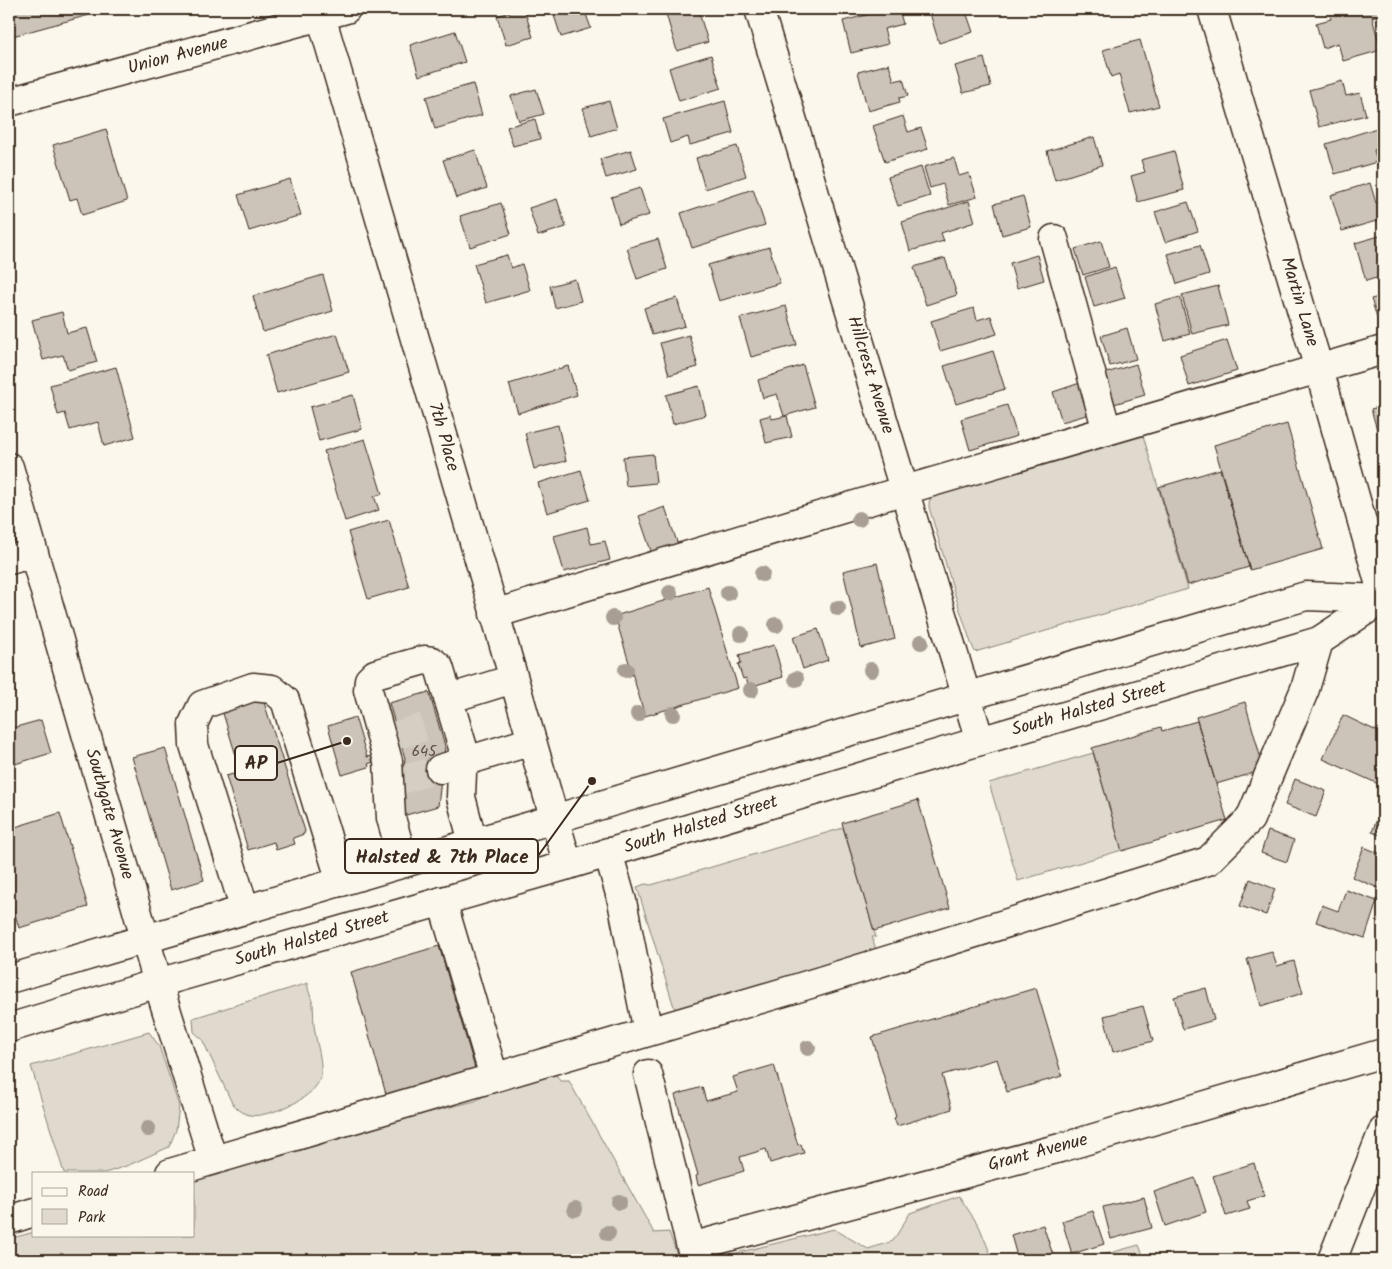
<svg xmlns="http://www.w3.org/2000/svg" width="1392" height="1269" viewBox="0 0 1392 1269" font-family="Kalam,sans-serif">
<style>
.green{fill:#dfd9ce;stroke:#8d8276}
.building{fill:#ccc4b9;stroke:#3b2a1e}
.lines{fill:none;stroke-linecap:round;stroke-linejoin:round}
.minor-tunnel{stroke:#d5cec3;stroke-width:28;stroke-dasharray:28 14;stroke-linecap:butt}
.minor-casing{stroke:#3b2a1e;stroke-width:31}
.major-casing{stroke:#3b2a1e;stroke-width:31}
.minor{stroke:#fbf7ec;stroke-width:28}
.major{stroke:#fbf7ec;stroke-width:28}
.tree{fill:#a89e93}
.labels{text-anchor:middle;dominant-baseline:central;stroke-width:4.5;stroke-linejoin:round;paint-order:stroke}
.number-label{font-size:15px;fill:#5f5045}
.street-label{font-size:18px;fill:#3b2a1e;stroke:#fbf7ec}
.leader{fill:none;stroke:#3b2a1e;stroke-width:2}
.callout-dot{fill:#3b2a1e;stroke:#fbf7ec;stroke-width:2}
.callout{fill:#fbf7ec;stroke:#3b2a1e;stroke-width:2}
.callout-label{font-size:19px;text-anchor:middle;font-weight:bold;fill:#3b2a1e}
</style>
<rect width="100%" height="100%" fill="#fbf7ec"/>
<filter id="ink" filterUnits="userSpaceOnUse"><feTurbulence type="fractalNoise" baseFrequency=".02" numOctaves="2"/><feDisplacementMap in="SourceGraphic" scale="10" xChannelSelector="R" yChannelSelector="G"/><feConvolveMatrix kernelMatrix="1 2 1 2 8 2 1 2 1" color-interpolation-filters="sRGB"/></filter>
<g filter="url(#ink)">
<!-- green -->
<path class="green" d="M1142,432l46,157 -213,63 -4,-9 -16,-48 -26,-88v-4l2,-8z
M1093,753l29,97 -104,31 -29,-98z
M843,828l33,109h-4l4,13 -197,63 -5,-6 -37,-120 8,-3 6,1z
M308,983c-1,8 4,14 5,22 1,9 0,18 2,27 2,13 7,27 6,41 -1,22 -38,37 -56,41 -15,4 -23,0 -33,-11l-30,-64 -8,-7 -1,-14z
M149,1032l10,14 20,60 -3,24 -7,17 -40,18 -24,8h-41l-33,-107z
M548,1071l9,5 3,5h9l85,152 15,-1 10,28h-670v-21l25,-7v3h160v-60l148,-42 7,2 56,-17 70,-17 21,-12z
M959,1196l20,30 14,34h-285l126,-31 34,20 25,-8 17,-28z
M1139,1245l6,15h-61z"/>
<!-- building -->
<path class="building" d="M9,9h78l2,6 -80,22z
M520,9h4l9,28 -27,8 -9,-29z
M552,9h32l7,19 -30,9z
M684,9h14l10,33 -31,9 -11,-37z
M890,9h9l4,15 -19,5 4,15 -37,9 -8,-32z
M933,9h32l8,23 -34,11 -10,-33z
M1328,9h55v5l-11,3 9,33 -38,11 -5,-18 -15,5 -7,-25 15,-4z
M455,31l10,31 -46,14 -9,-31z
M1140,40l19,66 -29,7 -11,-39 -8,3 -8,-27z
M711,55l10,33 -42,13 -10,-33z
M984,58l7,28 -28,7 -8,-27z
M889,64l5,17 9,-2 5,17 -9,2 1,4 -32,9 -10,-39z
M1342,81l4,15 14,-3 6,22 -47,12 -10,-37z
M473,84l9,31 -47,14 -9,-32z
M536,89l8,25 -25,7 -8,-25z
M609,101l8,27 -26,8 -8,-28z
M725,101l8,32 -43,12 -2,-8 -18,6 -7,-24z
M903,116l5,16 13,-4 7,21 -43,13 -12,-36z
M535,119l5,20 -27,7 -6,-19z
M1383,126v21l-9,3 3,12 -42,12 -9,-30z
M106,129l21,72 -45,14 -5,-17 -7,2 -17,-55z
M1094,137l8,28 -47,15 -8,-29z
M737,146l9,30 -41,13 -9,-31z
M475,150l12,38 -31,10 -13,-38z
M631,150l6,19 -31,9 -6,-19z
M1174,151l10,39 -46,12 -7,-26 14,-4 -4,-12z
M954,158l5,18 10,-3 8,24 -28,8 -6,-21 -13,4 -6,-21z
M921,167l9,29 -32,10 -10,-29z
M290,179l11,36 -52,16 -11,-36z
M1370,183l6,20 7,-3v19l-41,12 -11,-36z
M640,188l9,27 -30,9 -8,-27z
M753,189l12,36 -73,23 -11,-35z
M1023,196l8,31 -29,8 -8,-31z
M557,199l9,28 -28,9 -9,-28z
M969,201l6,21 -34,11 3,8 -34,10 -8,-29z
M1188,202l10,29 -33,11 -10,-30z
M501,203l10,31 -41,13 -10,-31z
M1383,235v41l-17,5 -11,-38z
M658,239l9,30 -30,10 -10,-31z
M1101,241l8,26 -26,8 -8,-26z
M1200,245l9,29 -32,10 -9,-30z
M769,247l11,36 -61,18 -11,-36z
M507,255l4,13 11,-4 8,26 -44,13 -12,-39z
M1037,255l7,25 -27,8 -7,-25z
M945,258l12,37 -31,10 -12,-38z
M1115,267l10,31 -31,9 -9,-30z
M323,275l10,36 -70,21 -10,-36z
M575,279l6,22 -26,7 -5,-22z
M1218,286l10,39 -36,9 -10,-39z
M1383,296v33l-2,1 -10,-31z
M1180,297l10,37 -25,7 -10,-37z
M677,298l8,28 -33,9 -8,-27z
M786,306l11,39 -46,12 -11,-39z
M974,308l3,12 14,-4 6,18 -57,17 -9,-30z
M62,312l5,21 20,-5 10,34 -29,8 -5,-15 -20,5 -11,-40z
M1127,328l9,31 -26,7 -9,-30z
M337,334l12,38 -72,21 -11,-38z
M689,335l9,32 -29,8 -9,-32z
M1227,340l10,31 -48,15 -9,-31z
M993,351l12,38 -49,15 -12,-38z
M1136,364l9,31 -31,9 -8,-31z
M803,365l12,42 -31,9 -7,-22 -14,4 -5,-18z
M568,366l9,29 -59,18 -9,-29z
M116,367l19,70 -31,9 -6,-24 -28,8 -5,-17 -7,2 -8,-30z
M1080,383l10,31 -28,8 -9,-30z
M699,386l7,29 -33,9 -7,-29z
M353,395l9,34 -43,12 -9,-34z
M1007,405l10,31 -47,14 -9,-31z
M1383,406v45l-12,-42z
M771,415l1,4 15,-3 5,21 -26,6 -6,-25z
M1287,424l36,125 -73,21 -36,-125z
M558,425l8,36 -32,8 -9,-36z
M365,439l17,55 -8,2 5,14 -34,11 -21,-70z
M653,454l3,29 -30,3 -3,-29z
M1220,469l29,98 -61,18 -29,-98z
M581,470l9,30 -43,13 -9,-30z
M665,507l13,38 -26,9 -13,-38z
M389,520l20,67 -41,12 -20,-67z
M587,527l4,17 14,-3 5,19 -46,12 -10,-36z
M877,563l18,76 -34,9 -18,-77z
M708,587l30,101 -93,28 -30,-100z
M818,629l10,31 -25,9 -10,-32z
M774,645l9,32 -34,10 -3,-9 -3,1 -5,-15 3,-1 -2,-8z
M9,670l6,22 -6,1z
M429,692l16,54 -7,60 -39,11 6,-59 -16,-55z
M260,699h3l42,132 -1,3 -11,4 2,6 -19,6 -2,-8 -26,8 -22,-74 15,-4 -19,-62z
M1245,702l19,68 -48,14 -20,-67z
M1343,715l40,19v52l-60,-27z
M355,717l12,40 4,-1 2,6 -5,2 1,3 -27,8 -14,-49z
M41,720l10,33 -36,11 -6,-20v-15z
M1197,721l30,99 -105,31 -30,-103 69,-21 1,4z
M165,748l39,132 -33,10 -39,-133z
M1295,779l31,12 -10,26 -31,-12z
M918,800l32,108 -76,23 -32,-108z
M1383,804v32l-11,-4z
M60,813l28,94 -69,21 -10,-34v-65z
M1268,831l26,9 -7,22 -26,-9z
M1364,847l19,8v35l-31,-13z
M1250,879l25,10 -9,26 -26,-9z
M1346,890l31,11 -12,37 -49,-16 6,-17 16,6z
M439,946l38,129 -89,26 -37,-129z
M1272,952l5,14 17,-5 9,32 -42,13 -14,-47z
M1036,988l26,88 -55,16 -10,-33 -55,16 10,34 -55,17 -3,-8 2,-1 -24,-80z
M1206,988l8,32 -31,9 -9,-32z
M1143,1006l10,35 -40,11 -9,-36z
M774,1065l24,80 3,-1 3,9 -34,10 -4,-14 -26,8 4,14 -46,14 -2,-9 2,-1 -23,-80 27,-8 4,14 32,-9 -5,-15z
M1254,1163l10,33 -17,5 3,8 -24,7 -13,-40z
M1195,1178l11,34 -41,14 -11,-34z
M1144,1197l8,31 -41,11 -8,-32z
M1093,1211l11,33 -32,10 -10,-33z
M1043,1225l11,33 -8,2h-28l-7,-25z"/>
<g class="lines">
<!-- minor-tunnel -->
<path class="minor-tunnel" d="M397,735l37,-11
M401,780l39,-11"/>
<defs>
<path id="minor" d="M319,9l249,856
M759,9l221,732
M1212,9l107,360 64,227
M9,102l337,-93
M1054,239l53,192
M9,467l149,516 55,177
M9,560l25,-7
M494,614l411,-124 478,-140
M448,699l65,-20
M440,769l92,-28
M608,852l14,49 26,131
M404,863l-13,-45 -3,-57 -20,-71 1,-10 6,-6 49,-14 8,1 7,6 24,81 -2,49 12,46
M442,901l52,176
M245,910l-51,-165 -1,-21 9,-19 51,-18 19,2 13,11 56,182
M648,1074l43,173 369,-99 323,-95
M170,1173l621,-183 417,-129 42,-42 55,-130 14,-48
M9,1220l25,-8
M1332,1260l51,-129"/>
<path id="major" d="M9,979l545,-160 752,-223 77,3
M9,1028l149,-45 410,-118 412,-124 339,-100 64,-42"/>
</defs>
<!-- minor casing -->
<use href="#minor" class="minor-casing"/>
<!-- major casing -->
<use href="#major" class="major-casing"/>
<!-- minor -->
<use href="#minor" class="minor"/>
<!-- major -->
<use href="#major" class="major"/>
</g>
<!-- trees -->
<g class="tree">
<circle cx="859" cy="519" r="8"/>
<circle cx="762" cy="574" r="8"/>
<circle cx="670" cy="593" r="8"/>
<circle cx="728" cy="593" r="8"/>
<circle cx="838" cy="608" r="8"/>
<circle cx="613" cy="618" r="8"/>
<circle cx="776" cy="625" r="8"/>
<circle cx="741" cy="634" r="8"/>
<circle cx="921" cy="642" r="8"/>
<circle cx="626" cy="670" r="8"/>
<circle cx="871" cy="670" r="8"/>
<circle cx="796" cy="679" r="8"/>
<circle cx="751" cy="690" r="8"/>
<circle cx="638" cy="714" r="8"/>
<circle cx="673" cy="714" r="8"/>
<circle cx="808" cy="1048" r="8"/>
<circle cx="148" cy="1129" r="8"/>
<circle cx="619" cy="1202" r="8"/>
<circle cx="575" cy="1209" r="8"/>
<circle cx="608" cy="1233" r="8"/>
</g>
</g>
<g class="labels">
<!-- number labels -->
<g class="number-label">
<text x="424" y="752">645</text>
</g>
<!-- street labels -->
<g class="street-label">
<text transform="translate(178 56) rotate(-15)">Union Avenue</text>
<text transform="translate(1299 302) rotate(73)">Martin Lane</text>
<text transform="translate(870 375) rotate(73)">Hillcrest Avenue</text>
<text transform="translate(443 437) rotate(74)">7th Place</text>
<text transform="translate(1089 709) rotate(-16)">South Halsted Street</text>
<text transform="translate(109 814) rotate(74)">Southgate Avenue</text>
<text transform="translate(701 825) rotate(-17)">South Halsted Street</text>
<text transform="translate(312 939) rotate(-16)">South Halsted Street</text>
<text transform="translate(1038 1153) rotate(-15)">Grant Avenue</text>
</g>
</g>
<!-- callouts -->
<path class="leader" d="M347 741L277 763M592 781L538 856"/>
<g class="callout-dot">
<circle cx="347" cy="741" r="5"/>
<circle cx="592" cy="781" r="5"/>
</g>
<g class="callout">
<rect x="235" y="746" width="42" height="34" rx="5"/>
<rect x="345" y="839" width="193" height="34" rx="5"/>
</g>
<g class="callout-label">
<text x="256" y="769">AP</text>
<text x="442" y="863">Halsted &amp; 7th Place</text>
</g>
<!-- margin -->
<rect width="1392" height="1269" fill="none" stroke="#fbf7ec" stroke-width="30"/>
<rect x="15" y="15" width="1362" height="1239" fill="none" stroke="#3b2a1e" stroke-width="2" filter="url(#ink)"/>
<!-- legend -->
<rect x="32" y="1172" width="162" height="65" fill="#fbf7ec" stroke="#aea59a"/>
<rect x="42" y="1188" width="25" height="8" fill="#fbf7ec" stroke="#aea59a"/>
<text x="78" y="1196" font-size="15" fill="#3b2a1e">Road</text>
<rect x="42" y="1209" width="25" height="15" fill="#dfd9ce" stroke="#aea59a"/>
<text x="78" y="1222" font-size="15" fill="#3b2a1e">Park</text>
</svg>
